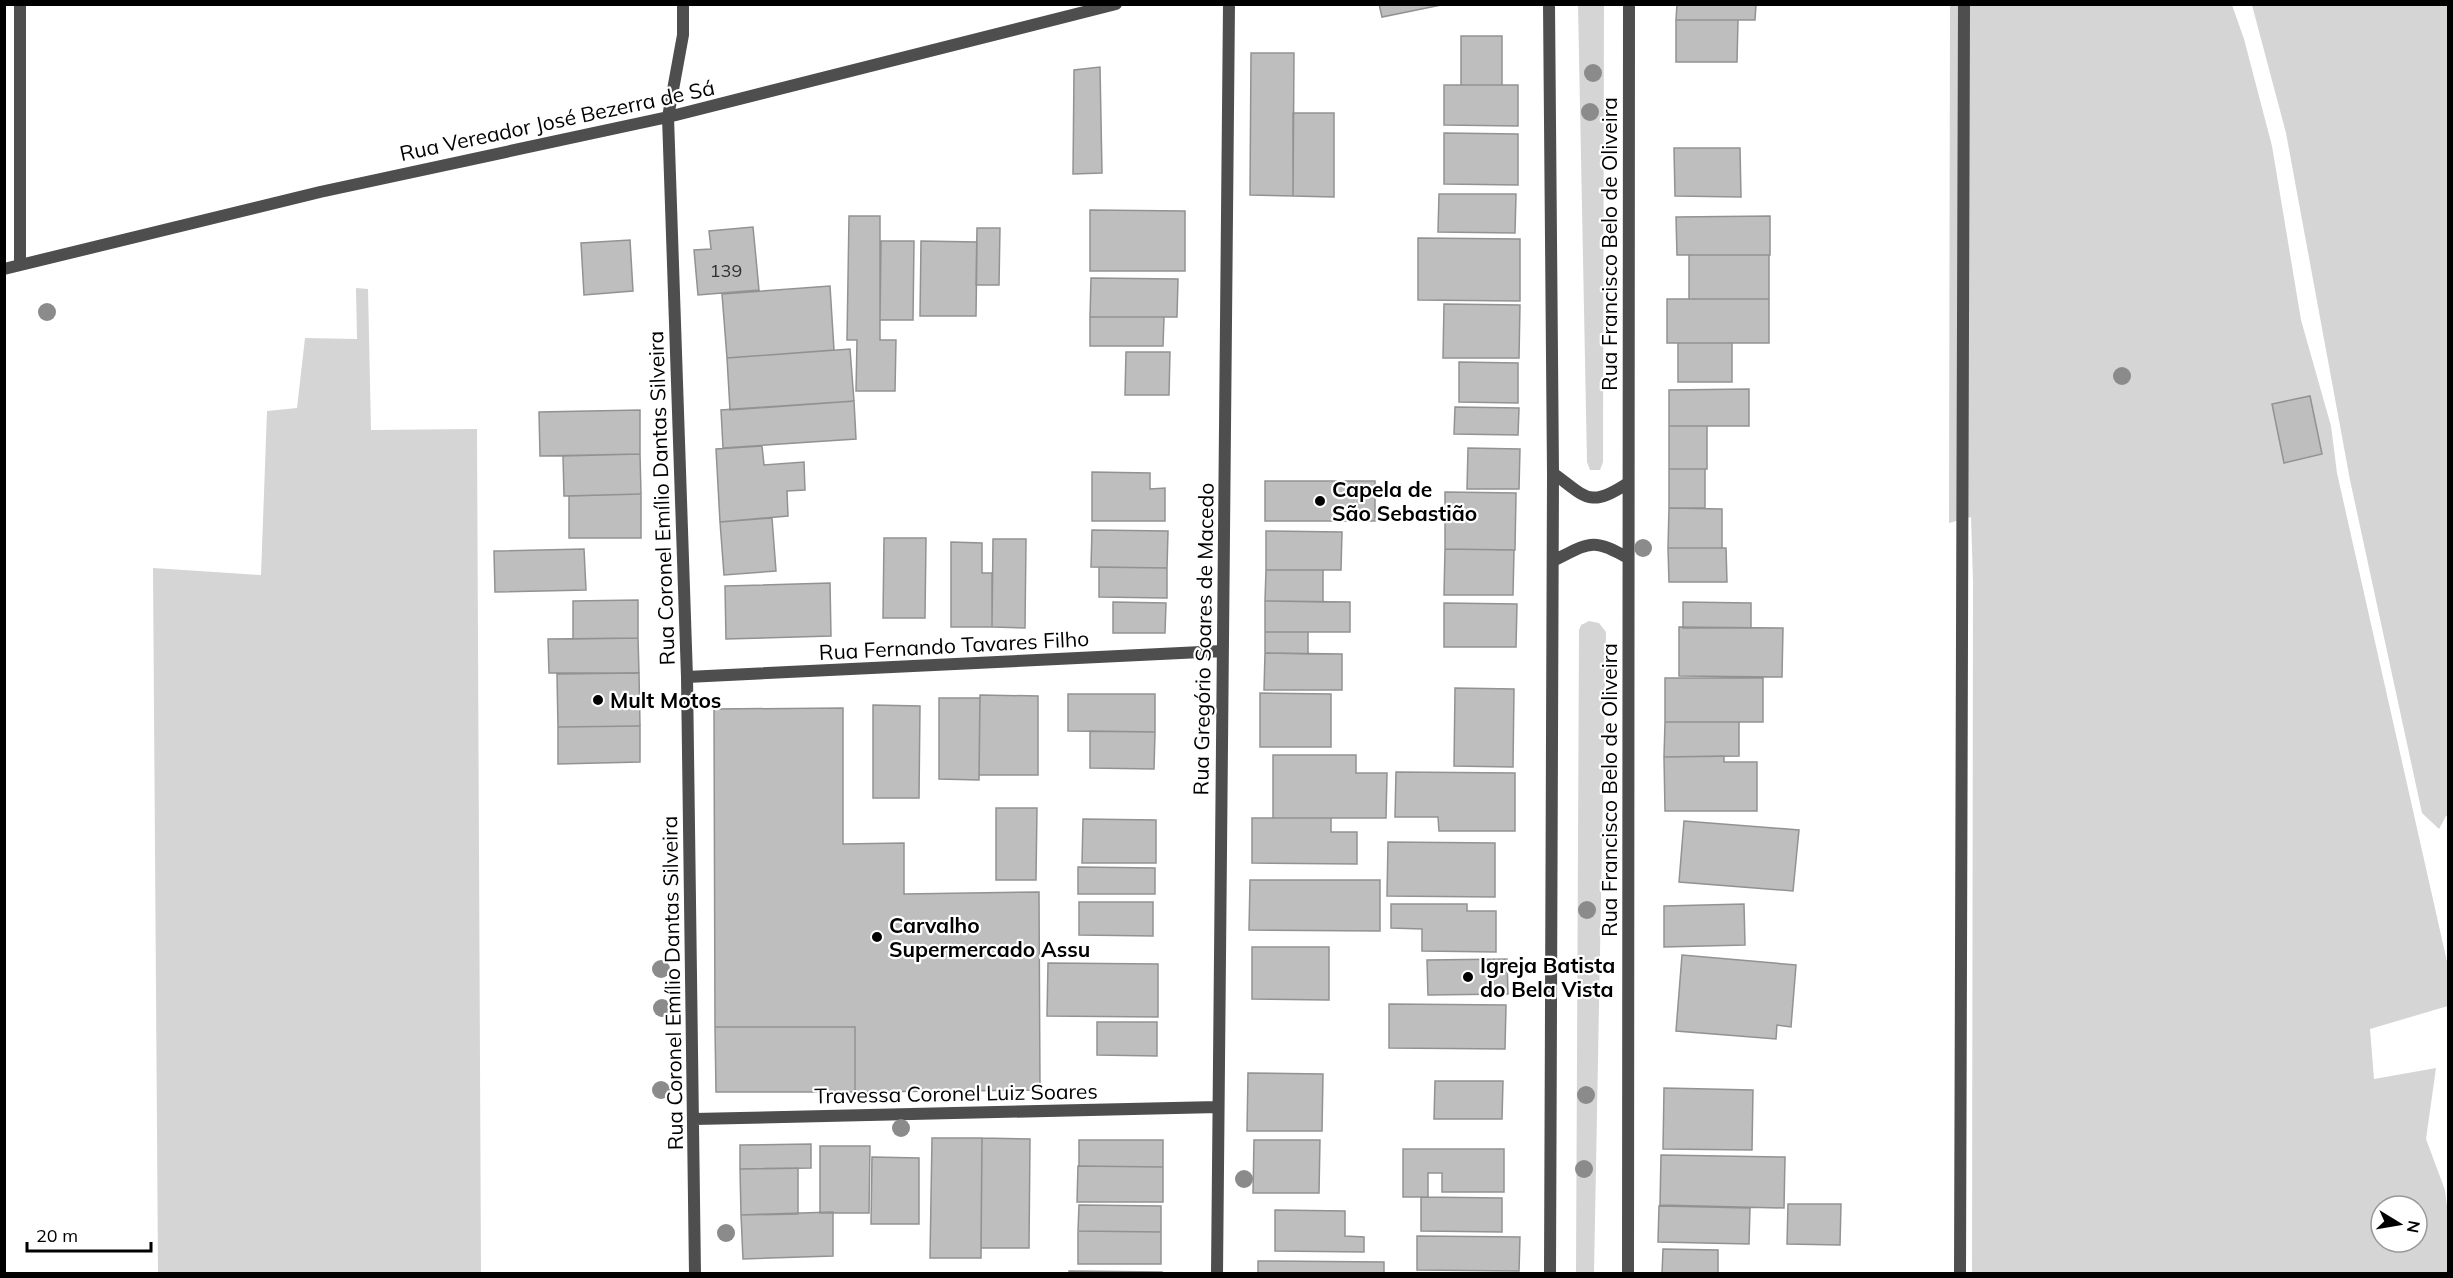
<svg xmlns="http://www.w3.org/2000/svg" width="2453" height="1278" viewBox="0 0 2453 1278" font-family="Mulish,sans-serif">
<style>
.green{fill:#d5d5d5;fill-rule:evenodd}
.building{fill:#bebebe;stroke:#929292;stroke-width:1.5}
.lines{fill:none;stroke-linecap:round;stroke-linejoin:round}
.minor{stroke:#4e4e4e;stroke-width:12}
.tree{fill:#8b8b8b}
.poi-dot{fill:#000;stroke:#fff;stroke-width:2}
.labels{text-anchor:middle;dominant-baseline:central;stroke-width:4.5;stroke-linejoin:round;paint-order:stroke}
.number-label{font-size:18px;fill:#303030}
.street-label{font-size:21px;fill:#000;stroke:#fff}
.poi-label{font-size:21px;font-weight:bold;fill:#000;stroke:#fff;text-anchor:start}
</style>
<rect width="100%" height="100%" fill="#fff"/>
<!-- green -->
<path class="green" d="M1578,5h26l-1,457 -3,8h-10l-3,-8z
M1950,5h282l12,34 28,107 29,174 30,106 6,47 111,493v40l-78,23 4,50 62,-11 -10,71 19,51 3,25v58h-476l1,-691 -2,-65 -22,6zM2381,1206h36v36h-36z
M2252,5h196v810l-2,1 -7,13 -17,-16 -72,-333 -64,-347z
M356,288l12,1 3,141 106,-1 4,844h-323l-5,-705 108,7 6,-164 30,-3 8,-70 52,1z
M1589,621l10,2 7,9 -12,641 -18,1 3,-644 2,-5z"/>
<!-- building -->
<path class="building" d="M1379,4h67l-64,13z
M1677,4h79l-1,16h-79z
M1676,20h62l-1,42h-61z
M1461,36h41v49h-41z
M1251,53h43l-1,143 -43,-1z
M1100,67l2,106 -29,1 1,-104z
M1444,85h74v41l-74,-1z
M1293,113h41v84l-41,-1z
M1444,133l74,1v51l-74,-1z
M1674,148h66l1,49 -66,-1z
M1439,194h77l-1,39 -77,-1z
M1090,210l95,1v60h-95z
M849,216h31v124h16l-1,51h-39l1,-51h-10z
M1770,216v39h-93l-1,-38z
M753,227l6,63 -61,5 -4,-45 17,-1 -2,-18z
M977,228h23l-1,57h-23z
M1418,238l102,1v62l-102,-1z
M630,240l3,51 -49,4 -3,-52z
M881,241h33l-1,79h-33z
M921,241l56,1 -1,74h-56z
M1689,255h80v44h-80z
M1091,278l87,1 -1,38h-87z
M830,286l4,64 -107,8 -5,-64z
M1667,299h102v44h-102z
M1444,304l76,1 -1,53h-76z
M1090,317h74l-1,29h-73z
M1678,343h54v39h-54z
M850,349l4,52 -124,9 -3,-52z
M1126,352h44l-1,43h-44z
M1459,362l59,1v40l-59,-1z
M1749,389v37h-80v-36z
M2310,396l12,58 -38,9 -12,-59z
M854,401l2,38 -133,9 -2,-38z
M1455,407l64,1 -1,27 -64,-1z
M640,410v44l-100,2 -1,-44z
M1669,426h38v43h-38z
M762,446l2,19 40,-3 1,28 -18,1 1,25 -68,6 -4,-73z
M1468,448l52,1 -1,40h-52z
M640,454l1,40 -77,2 -1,-40z
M1669,469h36v39h-36z
M1092,472l58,1v16l15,-1v33h-73z
M1265,481h110v40h-110z
M1445,492l71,1 -1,57 -70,-1z
M641,494v44h-72v-42z
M1669,508l53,1v39h-54z
M772,518l4,53 -52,4 -4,-53z
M1092,530l76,1 -1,37 -76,-1z
M1266,531l76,1 -1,38h-75z
M884,538h42l-1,80h-42z
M993,539h33l-1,89 -33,-1z
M951,542l31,1v30h10v54h-41z
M1668,548h58l1,34h-58z
M584,549l2,41 -91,2 -1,-41z
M1445,549l69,1 -1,45h-69z
M1099,567l68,1v30l-68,-1z
M1266,570h57v32l-58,-1z
M830,583l1,53 -105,3 -1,-53z
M638,600v38l-65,1v-38z
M1265,601l85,1v30h-85z
M1113,602l53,1 -1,30h-52z
M1683,602l68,1v25h-68z
M1444,603l73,1 -1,43h-72z
M1679,627l104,1 -1,49 -103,-1z
M1265,632h43v22l-43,-1z
M638,638l1,35h-90l-1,-34z
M1265,653l77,1v36h-78z
M639,673l1,53 -82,1 -1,-53z
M1665,678h98v44h-98z
M1455,688l59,1 -1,78 -59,-1z
M1260,693l71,1v53h-71z
M1068,694h87v38l-87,-1z
M980,695l58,1v79h-59z
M939,698h41l-1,82 -40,-1z
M873,705l47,1 -1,92h-46z
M843,708v136l61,-1v51l135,-2 1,198 -185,2v-65h-140l-1,-318z
M1665,722h74v34l-75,1z
M640,726v36l-82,2v-37z
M1090,731l65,1 -1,37 -64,-1z
M1273,755h83v18h31l-1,45h-113z
M1724,756v6h33v49h-92l-1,-54z
M1396,772l119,1v58h-76l-1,-14h-43z
M996,808h41l-1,72h-40z
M1252,818h79v14h26v32l-105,-1z
M1083,819l73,1v43h-74z
M1684,821l115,9 -6,61 -114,-9z
M1388,842l107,1v54l-108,-1z
M1078,867l77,1v26h-77z
M1250,880h130v51l-131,-1z
M1079,902h74v34l-74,-1z
M1391,904h76v7h29v41l-74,-1v-22l-31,-1z
M1744,904l1,41 -81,2v-41z
M1252,947h77v53l-77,-1z
M1682,955l114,10 -5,62 -14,-2 -1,14 -100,-8z
M1507,959l1,35 -80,1 -1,-35z
M1048,963l110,1v53l-111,-1z
M1389,1004l117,1 -1,44 -116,-1z
M1097,1022h60v34l-60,-1z
M715,1027h140v65h-139z
M1248,1073l75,1 -1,57h-75z
M1435,1081h68l-1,38h-68z
M1664,1088l89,2 -1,60 -89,-1z
M932,1138h50l-1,120h-51z
M982,1138l48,1 -1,109h-48z
M1079,1140h84v27l-84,-1z
M1254,1140h66l-1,53h-66z
M811,1144v24l-71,1v-24z
M820,1146h50l-1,67h-49z
M1403,1149h101v43h-62v-19h-14v24h-25z
M1661,1155l124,2 -1,51 -124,-3z
M872,1157l47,1v66h-48z
M1078,1166l85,1v35h-86z
M798,1168v46l-57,1 -1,-46z
M1421,1197l81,1v34l-81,-1z
M1788,1204h53l-1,41 -53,-1z
M1079,1205l82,1v26l-83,-1z
M1659,1206l91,2 -1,36 -91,-2z
M1275,1210l70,1v25l19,1v15l-89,-1z
M833,1212v44l-90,3 -2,-44z
M1078,1231l83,1v32h-83z
M1417,1236l103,1 -1,34 -102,-1z
M1663,1249l55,1v24h-56z
M1258,1261l126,1v12h-126z
M1069,1271l93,1v2h-93z"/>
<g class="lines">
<!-- minor -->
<path class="minor" d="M683,4v31l-15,82 19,560 8,597
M1549,4l4,469 -3,801
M20,265v-261
M4,269l316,-77 348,-75 448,-113
M1553,473c33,24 36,36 75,10
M1553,561c36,-18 39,-24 75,-3
M687,677l535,-26
M694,1119l524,-12
M1217,1274l12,-1270
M1628,1274l1,-1270
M1960,1274l4,-1270"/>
</g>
<!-- trees -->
<g class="tree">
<circle cx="1593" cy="73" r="9"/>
<circle cx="1590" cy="112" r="9"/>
<circle cx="47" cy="312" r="9"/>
<circle cx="2122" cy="376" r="9"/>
<circle cx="1643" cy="548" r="9"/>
<circle cx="1587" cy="910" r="9"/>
<circle cx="661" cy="969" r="9"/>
<circle cx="662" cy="1008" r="9"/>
<circle cx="661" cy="1090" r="9"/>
<circle cx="1586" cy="1095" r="9"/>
<circle cx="901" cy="1128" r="9"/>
<circle cx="1584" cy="1169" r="9"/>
<circle cx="1244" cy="1179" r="9"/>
<circle cx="726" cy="1233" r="9"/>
</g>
<!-- markers -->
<g class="poi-dot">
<circle cx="1320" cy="501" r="6"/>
<circle cx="598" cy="700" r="6"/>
<circle cx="877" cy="937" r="6"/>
<circle cx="1468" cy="977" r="6"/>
</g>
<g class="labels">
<!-- number labels -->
<g class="number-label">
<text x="726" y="270">139</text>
</g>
<!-- street labels -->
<g class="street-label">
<text transform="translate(557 120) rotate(-12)">Rua Vereador José Bezerra de Sá</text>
<text transform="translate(1609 244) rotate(-90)">Rua Francisco Belo de Oliveira</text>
<text transform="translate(661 498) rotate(-92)">Rua Coronel Emílio Dantas Silveira</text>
<text transform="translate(1203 639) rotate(-89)">Rua Gregório Soares de Macedo</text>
<text transform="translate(954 645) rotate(-3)">Rua Fernando Tavares Filho</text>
<text transform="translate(1609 790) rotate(-90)">Rua Francisco Belo de Oliveira</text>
<text transform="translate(672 983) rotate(-91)">Rua Coronel Emílio Dantas Silveira</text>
<text transform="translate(956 1093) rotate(-1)">Travessa Coronel Luiz Soares</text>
</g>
<!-- poi labels -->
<g class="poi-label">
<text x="1332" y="489">Capela de<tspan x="1332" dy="24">São Sebastião</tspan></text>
<text x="610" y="700">Mult Motos</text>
<text x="889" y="925">Carvalho<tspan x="889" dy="24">Supermercado Assu</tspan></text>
<text x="1480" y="965">Igreja Batista<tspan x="1480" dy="24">do Bela Vista</tspan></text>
</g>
</g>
<!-- border -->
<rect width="2453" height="1278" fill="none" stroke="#000000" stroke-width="12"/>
<!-- north arrow -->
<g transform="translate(2399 1224) rotate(101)"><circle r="28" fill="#ffffff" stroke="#999999" stroke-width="1.5"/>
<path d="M0-4.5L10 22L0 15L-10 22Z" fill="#000000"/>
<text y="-9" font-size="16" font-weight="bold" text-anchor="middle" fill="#000000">N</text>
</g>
<!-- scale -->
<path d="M27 1242v9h124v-9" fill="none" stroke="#000000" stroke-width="3"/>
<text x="36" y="1242" font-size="18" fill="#000000" stroke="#ffffff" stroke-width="4.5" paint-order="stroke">20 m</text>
</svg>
